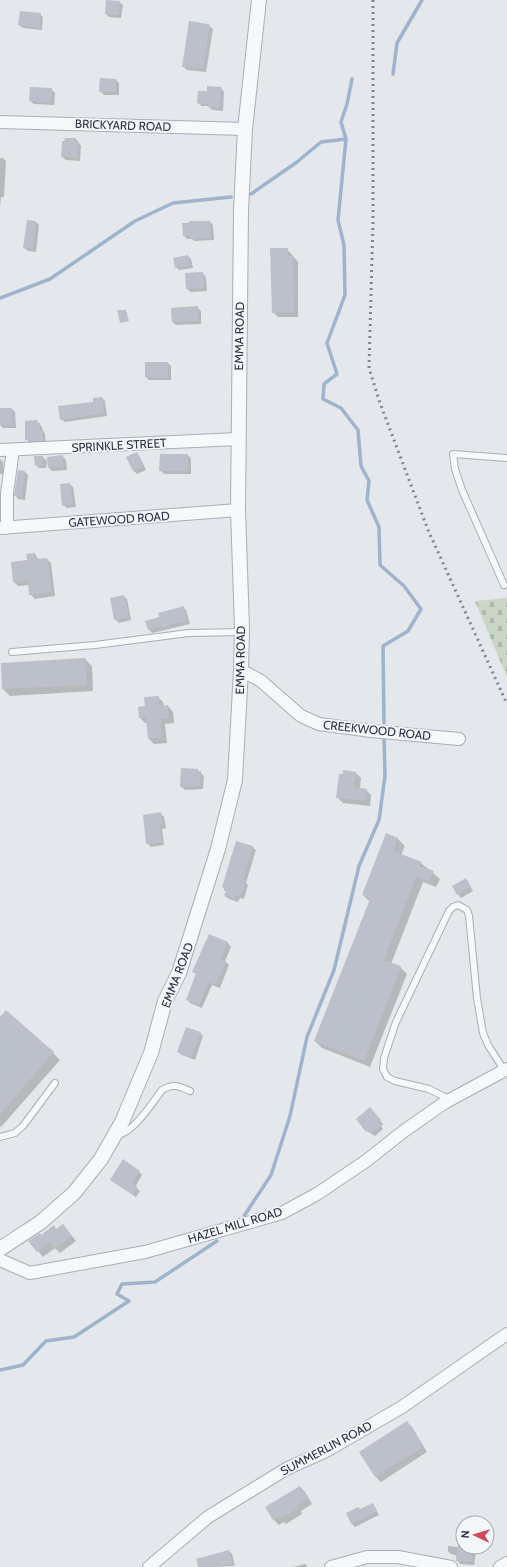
<svg xmlns="http://www.w3.org/2000/svg" width="507" height="1567" viewBox="0 0 507 1567" font-family="Cabin,sans-serif">
<style>
.cemetery{fill:url(#cemetery-stones)}
.shadow{fill:#0003}
.lines{fill:none;stroke-linecap:round;stroke-linejoin:round}
.stream{stroke:#9fb4cc;stroke-width:3.5}
.building{fill:#bbc0ca}
.service-casing{stroke:#a9aeb7;stroke-width:8}
.minor-casing{stroke:#a9aeb7;stroke-width:14}
.tertiary-casing{stroke:#a9aeb7;stroke-width:16}
.service{stroke:#f7f8fa;stroke-width:6}
.minor{stroke:#f7f8fa;stroke-width:12}
.tertiary{stroke:#f7f8fa;stroke-width:14}
.rail{stroke:#7d8696;stroke-width:3;stroke-dasharray:2 4;stroke-linecap:butt}
.labels{text-anchor:middle;dominant-baseline:central;stroke-width:3.5;stroke-linejoin:round;paint-order:stroke}
.street-label{font-size:12px;fill:#2b3445;stroke:#f4f6f9}
</style>
<defs>
<pattern id="cemetery-stones" width="16" height="16" patternUnits="userSpaceOnUse"><rect width="16" height="16" fill="#c9d6c5"/><path d="M2 7V4a2 2 0 0 1 4 0v3zM10 15v-3a2 2 0 0 1 4 0v3z" fill="#adb8ab"/></pattern>
</defs>
<rect width="100%" height="100%" fill="#e4e7ec"/>
<!-- cemetery -->
<path class="cemetery" d="M507,598v79l-32,-76z"/>
<!-- shadow -->
<path class="shadow" d="M119,2l4,3 -2,13 -12,-1 -3,-3z
M40,14l3,3 -1,13 -19,-2 -4,-3z
M208,25l5,4 -7,43 -19,-2 -4,-4z
M116,80l3,3v12h-15l-4,-4z
M221,88l3,4 -1,19 -11,-1 -4,-4h-6l-4,-3 10,-11z
M51,89l4,4 -1,12 -20,-1 -4,-3z
M65,139h11l3,4 2,3 -1,15 -14,-1 -4,-3 1,-15h2z
M0,158h3l3,3 -2,36h-3l-1,10z
M28,221l8,1 3,3 -3,27 -8,-1 -4,-3z
M210,222l3,3 1,15 -20,1 -2,-2h-5l-3,-3z
M287,249l11,13v55h-20l-5,-5z
M188,256l3,3 2,9 -14,2 -3,-3z
M202,273l4,4 1,14 -16,1 -4,-3z
M197,307l4,4v13l-25,1 -3,-3 -1,-14z
M168,363l3,3v14h-22l-3,-3z
M102,398l3,3 2,15 -42,6 -4,-3z
M0,409h12l3,3 1,16h-13l-3,-3z
M37,421l5,6 1,4 2,3 1,9h-16l-4,-4z
M136,454l4,3 6,13 -9,4 -4,-4z
M188,455l3,4v15h-27l-4,-4z
M62,456l4,4 1,10 -15,1 -3,-3z
M43,457l4,4 -1,7h-7l-3,-3z
M0,459l3,3 1,12h-4z
M25,472l3,3 -3,25 -7,-1 -2,-3z
M70,484l3,3 3,20 -9,1 -4,-3z
M35,554l4,6 8,-1 4,4 4,33 -20,3 -5,-5 -1,-9 -11,1 -4,-4z
M123,596l4,3 4,21 -12,3 -4,-4z
M183,607l3,3 4,14 -38,9 -3,-4 11,-12z
M85,659l7,7 1,25 -83,5 -7,-7z
M158,697l5,5 1,5 4,-1 5,6 1,11 -9,1 2,19 -13,1 -5,-5 -2,-16h-2l-5,-5 6,-11z
M198,770l6,6 -1,13 -18,1 -4,-4z
M356,773l5,5 -1,11 6,1 5,5 -1,11 -27,-3 -6,-6z
M161,814l3,3 2,11 -4,1 2,16 -13,2 -4,-4z
M387,835l11,4 7,7 -4,9 20,8 19,16 -4,8 -13,-5 -32,82 9,3 7,7 -37,93 -48,-19 -7,-7 55,-139 -7,-7z
M252,847l4,3 -10,33 2,2 -4,14 -4,-1 -2,4 -9,-3 -4,-3 2,-4 -2,-2z
M466,879l7,12 -12,7 -3,-4z
M210,936l18,7 3,4 -6,14 4,4 -9,23 -8,-3 -10,23 -12,-5 -3,-4 10,-24 -4,-3z
M0,1018l53,35 7,7 -59,67 -1,-1z
M200,1033l3,3 -8,24 -13,-5 -4,-3z
M374,1112l9,12 -2,2 2,3 -8,7 -8,-5z
M139,1172l3,3 -7,12 5,4 -4,6 -25,-17z
M63,1225l13,16 -16,12 -5,-5 -12,9 -13,-16 12,-5 12,-9 3,3z
M407,1422l5,5 15,25 -46,30 -5,-5 -16,-25z
M300,1487l5,5 7,12 -11,7 1,3 -16,10 -2,-2 -5,3 -5,-5 -7,-13z
M373,1504l6,11 -24,12 -3,-3 8,-14z
M460,1534h3v13h14l-3,18 -14,-1 -3,-4 1,-4 -7,-2 -3,-3v-5l10,1z
M229,1551l3,3 3,12 -36,1z
M305,1564l3,3h-15z"/>
<g class="lines">
<!-- stream -->
<path class="stream" d="M393,74l4,-31 25,-43
M352,79l-5,25 -6,18 5,17 -8,81 6,25 1,50 -18,48 10,31 -13,10 -1,15 18,9 17,22 3,36 8,15 -2,19 12,27 1,38 24,21 17,23 -13,22 -25,15 1,77
M251,194l46,-32 24,-20 25,-3
M0,298l50,-19 85,-58 38,-18 58,-6
M244,1216l27,-41 19,-59 17,-79 27,-67 25,-104 20,-46 6,-44 -1,-39
M0,1370l23,-5 23,-24 28,-4 55,-36 -12,-7 5,-10 33,-2 62,-41"/>
</g>
<!-- building -->
<path class="building" d="M106,0l14,1 -2,14 -13,-1z
M20,11l21,2 -2,15 -21,-3z
M189,21l19,3 2,1 -7,44 -21,-2z
M100,78l16,1v13h-17z
M207,86l14,1 -1,21 -12,-1v-3l-11,-1 1,-12h9z
M30,87l22,1 -1,15 -22,-2z
M65,138h11v3h2l-1,17 -16,-1 1,-16h2z
M27,220l9,1 -3,28 -10,-1z
M189,221h21l1,17 -21,1v-3h-7l-1,-13h7z
M270,248h18v8l5,-1 1,57 -22,1z
M188,255l2,10 -15,3 -2,-10z
M203,272l1,16 -18,1 -1,-16z
M198,306v15l-26,1 -1,-14z
M117,310h9l3,11 -9,2z
M145,362h23v16l-23,-1z
M102,397l2,16 -44,7 -2,-14 35,-4v-4z
M0,408h12l1,17h-13z
M37,420v3h3v7h3v11h-15v-1h-3v-19z
M137,452l6,14 -10,5 -7,-14z
M160,454h28v17h-29z
M63,455l1,12 -16,1 -1,-11z
M34,456h9l1,9 -9,1z
M18,470l7,1 -3,26 -8,-1z
M70,483l3,21 -11,2 -2,-22z
M35,553l1,6 11,-1 5,34 -23,3 -1,-15 -15,2 -2,-20 16,-2 -1,-6z
M124,595l5,22 -15,3 -4,-22z
M184,606l3,15 -25,6 -1,-1 -13,4 -3,-9 14,-4 -1,-4z
M85,658l2,27 -85,4 -1,-26z
M159,696v10l9,-1 1,13 -8,1 1,19 -14,1 -2,-22 -7,1 -1,-11 7,-1 -1,-9z
M181,768l17,1v2h3l-1,15 -20,1z
M343,770l13,2 -2,15 13,2 -2,12 -29,-3 3,-24h4z
M161,812l2,13 -4,1 3,16 -16,2 -3,-29z
M386,833l12,5 -5,13 29,11 -2,4 14,5 -5,10 -13,-5 -32,84 17,6 -37,95 -50,-20 56,-142 -8,-4z
M236,841l17,5 -10,34 3,1 -6,15 -4,-1 -1,4 -11,-3 2,-5h-2v-3l-2,-1z
M466,878l5,9 -14,8 -5,-9z
M209,934l19,8 -7,17 5,2 -10,24 -7,-3 -10,23 -13,-5 9,-24 1,-2 -4,-2z
M6,1010l48,42 -54,62v-97z
M186,1027l15,5 -10,25 -14,-5z
M370,1107l11,13 -3,2 3,3 -10,8 -3,-3 -2,2 -10,-13z
M123,1159l17,12 -8,12 5,4 -4,8 -23,-15z
M63,1224l9,12 -17,13 -5,-7 -13,10 -9,-11 12,-8 1,2 13,-10 2,4z
M407,1421l16,26 -48,30 -16,-25z
M300,1486l8,13 -11,7 1,2 -18,11 -1,-2 -6,3 -8,-13z
M373,1503l4,8 -26,13 -5,-11 12,-6 2,2z
M457,1547h15l-1,15 -15,-1z
M229,1550l4,13 -14,4h-21l-2,-8z"/>
<g class="lines">
<defs>
<path id="service" d="M504,585l-42,-95 -7,-21 -2,-15 54,4
M12,652l83,-7 94,-12 53,-1
M451,1100l-22,-11 -34,-8 -8,-4 -4,-8 1,-11 12,-36 53,-111 4,-4 5,-2 9,5 2,6 8,82 6,35 5,12 16,25
M116,1135c16,0 37,-33 46,-45 11,-7 17,-4 28,1
M0,1137l15,-4 8,-7 32,-43"/>
<path id="minor" d="M0,122l245,7
M0,450l238,-11
M0,528l238,-18
M7,528v-35l6,-43
M241,670l20,11 40,35 18,8 52,7 88,8
M0,1260l30,13 115,-21 137,-39 35,-19 49,-33 38,-30 40,-28 63,-34
M149,1567l59,-50 78,-48 42,-19 74,-43 105,-73
M331,1567l36,-10h31l53,10
M500,1567l7,-4"/>
<path id="tertiary" d="M0,1249l41,-27 33,-29 27,-34 21,-37 29,-69 14,-52 14,-28 39,-124 17,-69 6,-110 1,-42 -4,-118 3,-300 4,-81 14,-129"/>
</defs>
<!-- service casing -->
<use href="#service" class="service-casing"/>
<!-- minor casing -->
<use href="#minor" class="minor-casing"/>
<!-- tertiary casing -->
<use href="#tertiary" class="tertiary-casing"/>
<!-- service -->
<use href="#service" class="service"/>
<!-- minor -->
<use href="#minor" class="minor"/>
<!-- tertiary -->
<use href="#tertiary" class="tertiary"/>
<!-- rail -->
<path class="rail" d="M373,0v221l-4,147 11,35 48,127 79,174"/>
</g>
<g class="labels">
<!-- street labels -->
<g class="street-label">
<text transform="translate(123 125) rotate(2)">BRICKYARD ROAD</text>
<text transform="translate(239 336) rotate(-89)">EMMA ROAD</text>
<text transform="translate(119 445) rotate(-3)">SPRINKLE STREET</text>
<text transform="translate(119 519) rotate(-4)">GATEWOOD ROAD</text>
<text transform="translate(240 660) rotate(-89)">EMMA ROAD</text>
<text transform="translate(377 730) rotate(6)">CREEKWOOD ROAD</text>
<text transform="translate(177 975) rotate(-69)">EMMA ROAD</text>
<text transform="translate(235 1225) rotate(-17)">HAZEL MILL ROAD</text>
<text transform="translate(326 1448) rotate(-28)">SUMMERLIN ROAD</text>
</g>
</g>
<!-- north arrow -->
<g transform="translate(475 1535) rotate(274)"><circle r="19" fill="#f4f6f9" stroke="#a4a8b1"/>
<path d="M0-3L7 15L0 10L-7 15Z" fill="#d1495b"/>
<text y="-6" font-size="11" font-weight="bold" text-anchor="middle" fill="#2b3445">N</text>
</g>
</svg>
